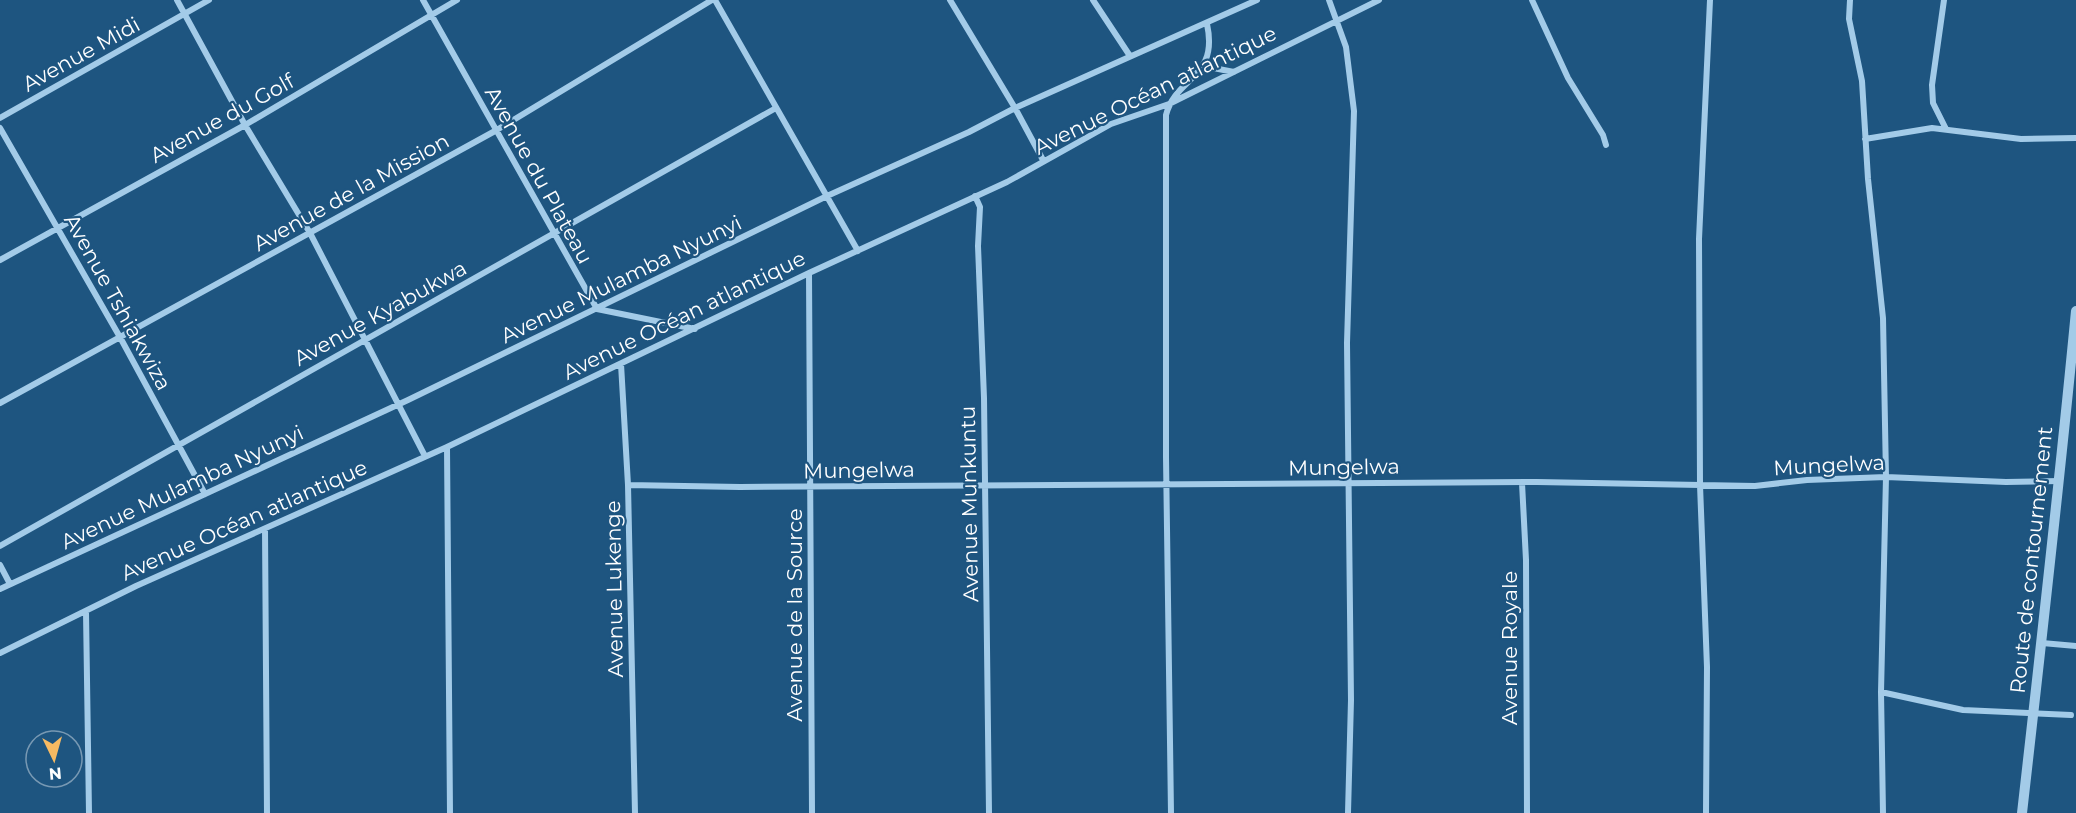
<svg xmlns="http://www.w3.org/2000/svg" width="2076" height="813" viewBox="0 0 2076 813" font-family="Montserrat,sans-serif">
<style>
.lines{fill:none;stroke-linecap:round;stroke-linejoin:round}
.minor{stroke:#a3cbe8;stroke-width:6}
.tertiary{stroke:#a3cbe8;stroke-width:10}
.labels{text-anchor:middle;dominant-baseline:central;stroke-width:4.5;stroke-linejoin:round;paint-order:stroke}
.street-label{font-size:21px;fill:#fff;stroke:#1e5580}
</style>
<rect width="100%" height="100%" fill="#1e5580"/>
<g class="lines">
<!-- minor -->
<path class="minor" d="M177,0l68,125 65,108 115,223
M423,0l174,309 98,20
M715,0l143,251
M950,0l65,108 28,52
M1093,0l37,56
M1329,0l17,47 8,64 -7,232 4,357 -3,113
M1532,0l36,78 35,57 3,10
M1850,0l-1,19 13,62 6,98 15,139 3,159 -5,215 2,121
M1944,0l-12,85 1,18 13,26
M1203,66l31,6
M0,118l209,-118
M0,128l121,211 84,155
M1865,139l67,-11 89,11 55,-1
M975,196l5,11 -2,39 6,152 5,415
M0,260l245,-135 212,-125
M809,273l3,540
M621,364l7,121 7,328
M0,403l495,-272 217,-131
M447,447l3,366
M1522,483l4,77 1,253
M628,485l112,2 797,-5 218,4 52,-6 79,-3 120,5 54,-1
M265,529l2,284
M0,546l776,-438
M0,565l10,19
M0,589l408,-189 419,-204 142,-64 46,-24 242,-108
M86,612l3,201
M2042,643l34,3
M0,653l136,-67 311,-139 362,-174 198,-91 104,-58 58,-20 210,-104
M1881,692l82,18 108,5
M1171,813l-5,-356v-342c10,-39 53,-36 41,-91
M1706,813l1,-146 -7,-182 -1,-246 11,-239"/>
<!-- tertiary -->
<path class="tertiary" d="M2022,813c19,-167 38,-335 54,-502"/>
</g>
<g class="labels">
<!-- street labels -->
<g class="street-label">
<text transform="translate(81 54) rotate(-29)">Avenue Midi</text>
<text transform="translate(1155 90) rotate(-26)">Avenue Océan atlantique</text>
<text transform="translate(222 118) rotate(-29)">Avenue du Golf</text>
<text transform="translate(539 175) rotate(61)">Avenue du Plateau</text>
<text transform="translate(351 192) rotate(-29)">Avenue de la Mission</text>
<text transform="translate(621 279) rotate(-26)">Avenue Mulamba Nyunyi</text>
<text transform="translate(118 302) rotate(61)">Avenue Tshiakwiza</text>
<text transform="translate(380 313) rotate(-29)">Avenue Kyabukwa</text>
<text transform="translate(684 315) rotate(-26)">Avenue Océan atlantique</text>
<text transform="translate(1829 465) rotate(-3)">Mungelwa</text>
<text transform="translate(1344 467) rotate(-1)">Mungelwa</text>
<text transform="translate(859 470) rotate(-1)">Mungelwa</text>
<text transform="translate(182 487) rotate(-25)">Avenue Mulamba Nyunyi</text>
<text transform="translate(969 504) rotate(-91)">Avenue Munkuntu</text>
<text transform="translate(244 520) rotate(-24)">Avenue Océan atlantique</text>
<text transform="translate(2031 560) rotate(-84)">Route de contournement</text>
<text transform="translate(614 589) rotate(-91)">Avenue Lukenge</text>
<text transform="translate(794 615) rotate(-90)">Avenue de la Source</text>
<text transform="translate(1509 648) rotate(-90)">Avenue Royale</text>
</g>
</g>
<!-- north arrow -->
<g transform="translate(54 759) rotate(175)"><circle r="28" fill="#1e5580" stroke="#7899b3" stroke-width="1.5"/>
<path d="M0-4.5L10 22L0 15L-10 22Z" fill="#f7ba62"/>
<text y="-9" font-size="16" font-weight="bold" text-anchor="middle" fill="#ffffff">N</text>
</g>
</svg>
